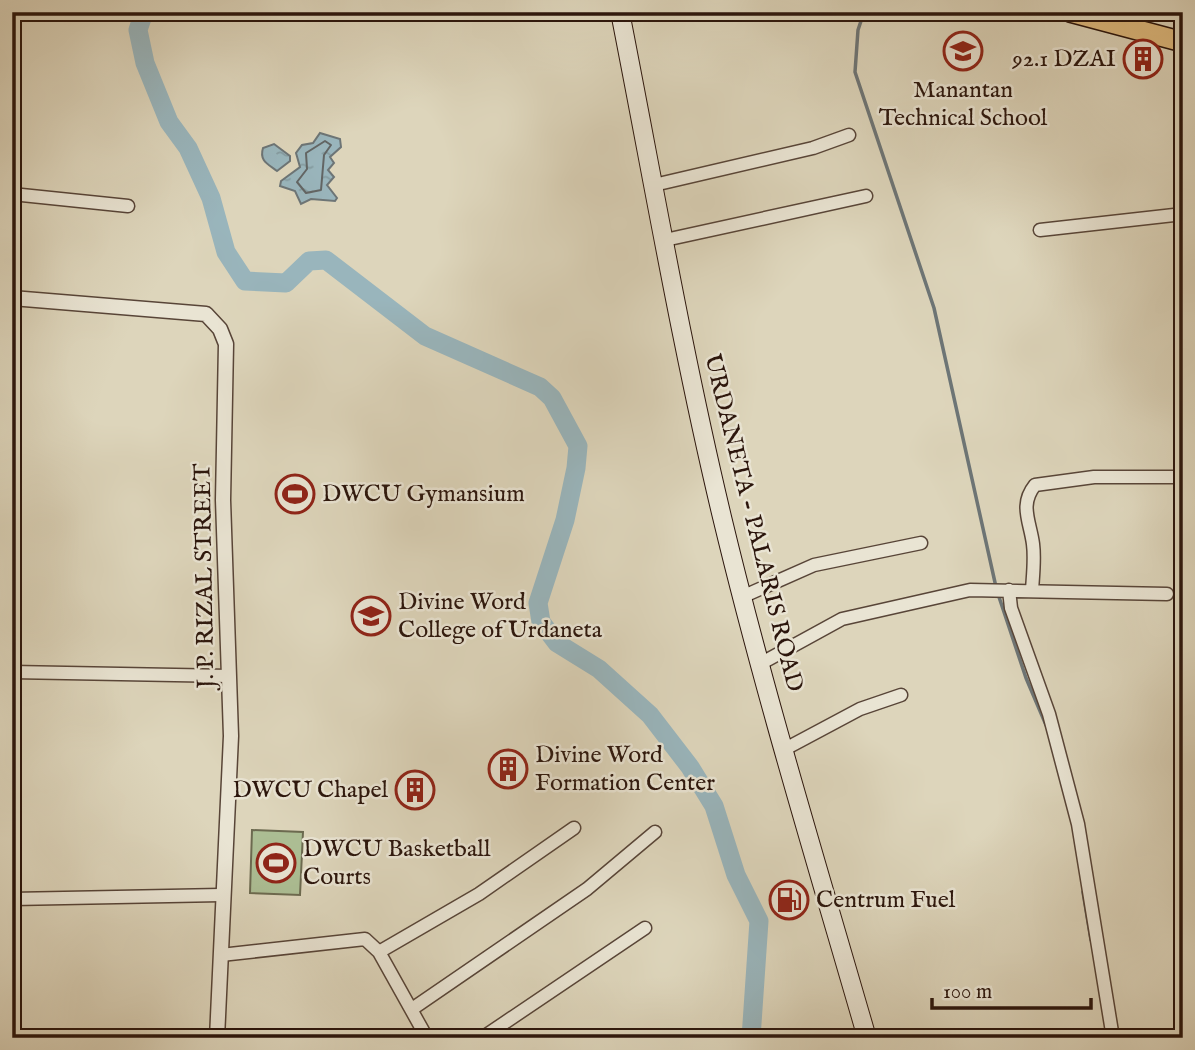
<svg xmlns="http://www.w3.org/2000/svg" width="1195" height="1050" viewBox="0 0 1195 1050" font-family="'IM FELL English',serif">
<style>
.green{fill:#acbe94;stroke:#6c6a50;stroke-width:2}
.water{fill:url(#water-ripples);stroke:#6d7576;stroke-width:2}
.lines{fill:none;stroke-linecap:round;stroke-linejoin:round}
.shore{stroke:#626564;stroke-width:2}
.stream{stroke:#6d7576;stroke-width:3.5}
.river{stroke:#99b5bc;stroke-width:19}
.minor-casing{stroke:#584538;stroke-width:15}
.tertiary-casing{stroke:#584538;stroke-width:17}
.secondary-casing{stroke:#2b150c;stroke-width:20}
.primary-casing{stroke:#2b150c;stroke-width:22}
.minor{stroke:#e9e4d3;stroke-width:12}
.tertiary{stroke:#e9e4d3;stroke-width:14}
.secondary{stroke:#e9e4d3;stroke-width:18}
.primary{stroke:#deba7e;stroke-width:19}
.labels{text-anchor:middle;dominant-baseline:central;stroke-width:5;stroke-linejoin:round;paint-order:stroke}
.poi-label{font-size:24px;fill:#2b150c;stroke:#e9e4d3;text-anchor:start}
.street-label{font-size:24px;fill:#2b150c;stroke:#e9e4d3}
</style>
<defs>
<pattern id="water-ripples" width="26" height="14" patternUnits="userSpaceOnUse" patternTransform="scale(1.75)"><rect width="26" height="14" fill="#99b5bc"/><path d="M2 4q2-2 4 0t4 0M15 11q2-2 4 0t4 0" fill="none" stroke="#849ba0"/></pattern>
</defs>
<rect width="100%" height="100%" fill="#ddd5bb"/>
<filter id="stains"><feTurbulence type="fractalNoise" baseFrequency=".00286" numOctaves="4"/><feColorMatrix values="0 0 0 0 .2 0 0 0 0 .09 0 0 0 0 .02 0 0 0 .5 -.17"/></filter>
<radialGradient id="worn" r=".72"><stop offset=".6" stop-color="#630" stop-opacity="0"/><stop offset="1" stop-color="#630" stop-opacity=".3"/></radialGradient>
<!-- green -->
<path class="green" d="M252,830l51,2 -3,63 -50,-2z"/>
<!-- water -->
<path class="water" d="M320,133l20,6 1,8 -11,10 4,6 -6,7 6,7 -7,8 10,13 -2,3 -24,-2 -10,5 -6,-13 -15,-5 1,-5 19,-14 -4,-14 6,-8 11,-2z
M274,144l16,12v5l-13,10c-9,-7 -18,-10 -14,-23z"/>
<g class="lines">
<!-- shore -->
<path class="shore" d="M325,141l6,4 -7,10 -3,35 -15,3 -9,-11 10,-13 -1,-16z"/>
<!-- stream -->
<path class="stream" d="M864,12l-6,18 -3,42 79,236 62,279
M998,594l28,84 20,47
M1083,892l8,48"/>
<!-- river -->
<path class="river" d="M144,12l-6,18 7,33 24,59 19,26 23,50 15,54 19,29 41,2 23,-22 17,-1 99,76 115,51 12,11 26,48 -2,22 -11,52 -27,83 3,19 16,21 42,26 51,46 40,52 24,39 22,69 23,46 -8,117"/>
<defs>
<path id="minor" d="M654,185l159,-37 36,-13
M12,194l116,12
M1040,230l143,-16
M665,240l201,-44
M1009,590l2,18 38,106 29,110 35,214
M1032,590c1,-15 3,-31 1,-46 -3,-23 -14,-39 2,-59l59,-8h89
M744,596l70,-31 107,-22
M760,664l82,-45 128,-29 197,4
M12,672l217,4
M785,749l75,-40 41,-14
M12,899l209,-4
M379,952l100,-58 95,-66
M221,955l144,-16 14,13 48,86
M412,1009l175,-120 68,-57
M482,1038l163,-110
M575,1038h4"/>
<path id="tertiary" d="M12,298l194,16 14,15 6,15 -3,156 8,236 -14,302"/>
<path id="secondary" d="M620,12c33,168 62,338 102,505 42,175 95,348 145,521"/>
<path id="primary" d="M1070,12l113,30"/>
</defs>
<!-- minor casing -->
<use href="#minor" class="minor-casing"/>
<!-- tertiary casing -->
<use href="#tertiary" class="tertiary-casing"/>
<!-- secondary casing -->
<use href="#secondary" class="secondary-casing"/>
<!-- primary casing -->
<use href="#primary" class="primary-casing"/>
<!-- minor -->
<use href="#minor" class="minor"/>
<!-- tertiary -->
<use href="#tertiary" class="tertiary"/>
<!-- secondary -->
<use href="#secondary" class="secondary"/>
<!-- primary -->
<use href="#primary" class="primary"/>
</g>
<!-- icons -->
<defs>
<symbol id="university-ring" viewBox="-11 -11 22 22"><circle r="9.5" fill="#e9e4d3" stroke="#8f2418" stroke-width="1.5"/><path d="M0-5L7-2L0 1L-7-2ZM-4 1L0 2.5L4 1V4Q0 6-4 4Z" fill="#8f2418"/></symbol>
<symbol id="building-ring" viewBox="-11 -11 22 22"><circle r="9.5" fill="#e9e4d3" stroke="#8f2418" stroke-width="1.5"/><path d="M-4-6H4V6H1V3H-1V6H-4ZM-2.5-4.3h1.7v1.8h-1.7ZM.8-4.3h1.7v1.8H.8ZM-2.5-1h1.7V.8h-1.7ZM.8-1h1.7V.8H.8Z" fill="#8f2418"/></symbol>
<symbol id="stadium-ring" viewBox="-11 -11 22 22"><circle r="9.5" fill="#e9e4d3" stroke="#8f2418" stroke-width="1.5"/><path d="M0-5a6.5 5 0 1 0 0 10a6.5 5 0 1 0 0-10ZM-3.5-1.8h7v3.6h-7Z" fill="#8f2418"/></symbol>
<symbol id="fuel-ring" viewBox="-11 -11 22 22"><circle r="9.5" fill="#e9e4d3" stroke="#8f2418" stroke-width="1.5"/><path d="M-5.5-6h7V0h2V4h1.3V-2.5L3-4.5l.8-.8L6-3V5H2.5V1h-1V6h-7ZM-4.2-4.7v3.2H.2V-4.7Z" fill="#8f2418"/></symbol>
</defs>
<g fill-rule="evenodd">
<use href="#university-ring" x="941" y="29" width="44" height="44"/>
<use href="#building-ring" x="1121" y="37" width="44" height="44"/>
<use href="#stadium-ring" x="273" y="472" width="44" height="44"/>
<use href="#university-ring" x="349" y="594" width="44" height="44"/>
<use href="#building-ring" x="486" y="747" width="44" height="44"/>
<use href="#building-ring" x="393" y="768" width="44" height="44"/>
<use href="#stadium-ring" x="254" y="841" width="44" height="44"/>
<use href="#fuel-ring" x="767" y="878" width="44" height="44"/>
</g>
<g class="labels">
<!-- poi labels -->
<g class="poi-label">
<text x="1116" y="59" text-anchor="end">92.1 DZAI</text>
<text x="963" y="90" text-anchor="middle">Manantan<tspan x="963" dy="28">Technical School</tspan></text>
<text x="322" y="494">DWCU Gymansium</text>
<text x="398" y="602">Divine Word<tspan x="398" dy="28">College of Urdaneta</tspan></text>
<text x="535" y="755">Divine Word<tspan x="535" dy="28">Formation Center</tspan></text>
<text x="388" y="790" text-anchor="end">DWCU Chapel</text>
<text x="303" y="849">DWCU Basketball<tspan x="303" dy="28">Courts</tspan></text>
<text x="816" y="900">Centrum Fuel</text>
</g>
<!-- street labels -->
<g class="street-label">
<text transform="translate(753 523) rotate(76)">URDANETA - PALARIS ROAD</text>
<text transform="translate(205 576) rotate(-91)">J. P. RIZAL STREET</text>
</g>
</g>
<!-- margin -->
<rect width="1195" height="1050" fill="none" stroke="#ddd5bb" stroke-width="42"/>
<rect x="14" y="14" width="1167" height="1022" fill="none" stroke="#2b150c" stroke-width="3.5"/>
<rect x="21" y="21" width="1153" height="1008" fill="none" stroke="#2b150c" stroke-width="2"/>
<!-- scale -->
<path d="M932 998v10h159v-10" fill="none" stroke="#2b150c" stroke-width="3.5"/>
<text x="943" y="998" font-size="21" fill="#2b150c" stroke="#e9e4d3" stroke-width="5" paint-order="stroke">100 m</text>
<rect width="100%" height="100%" filter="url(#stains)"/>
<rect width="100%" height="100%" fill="url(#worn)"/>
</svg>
